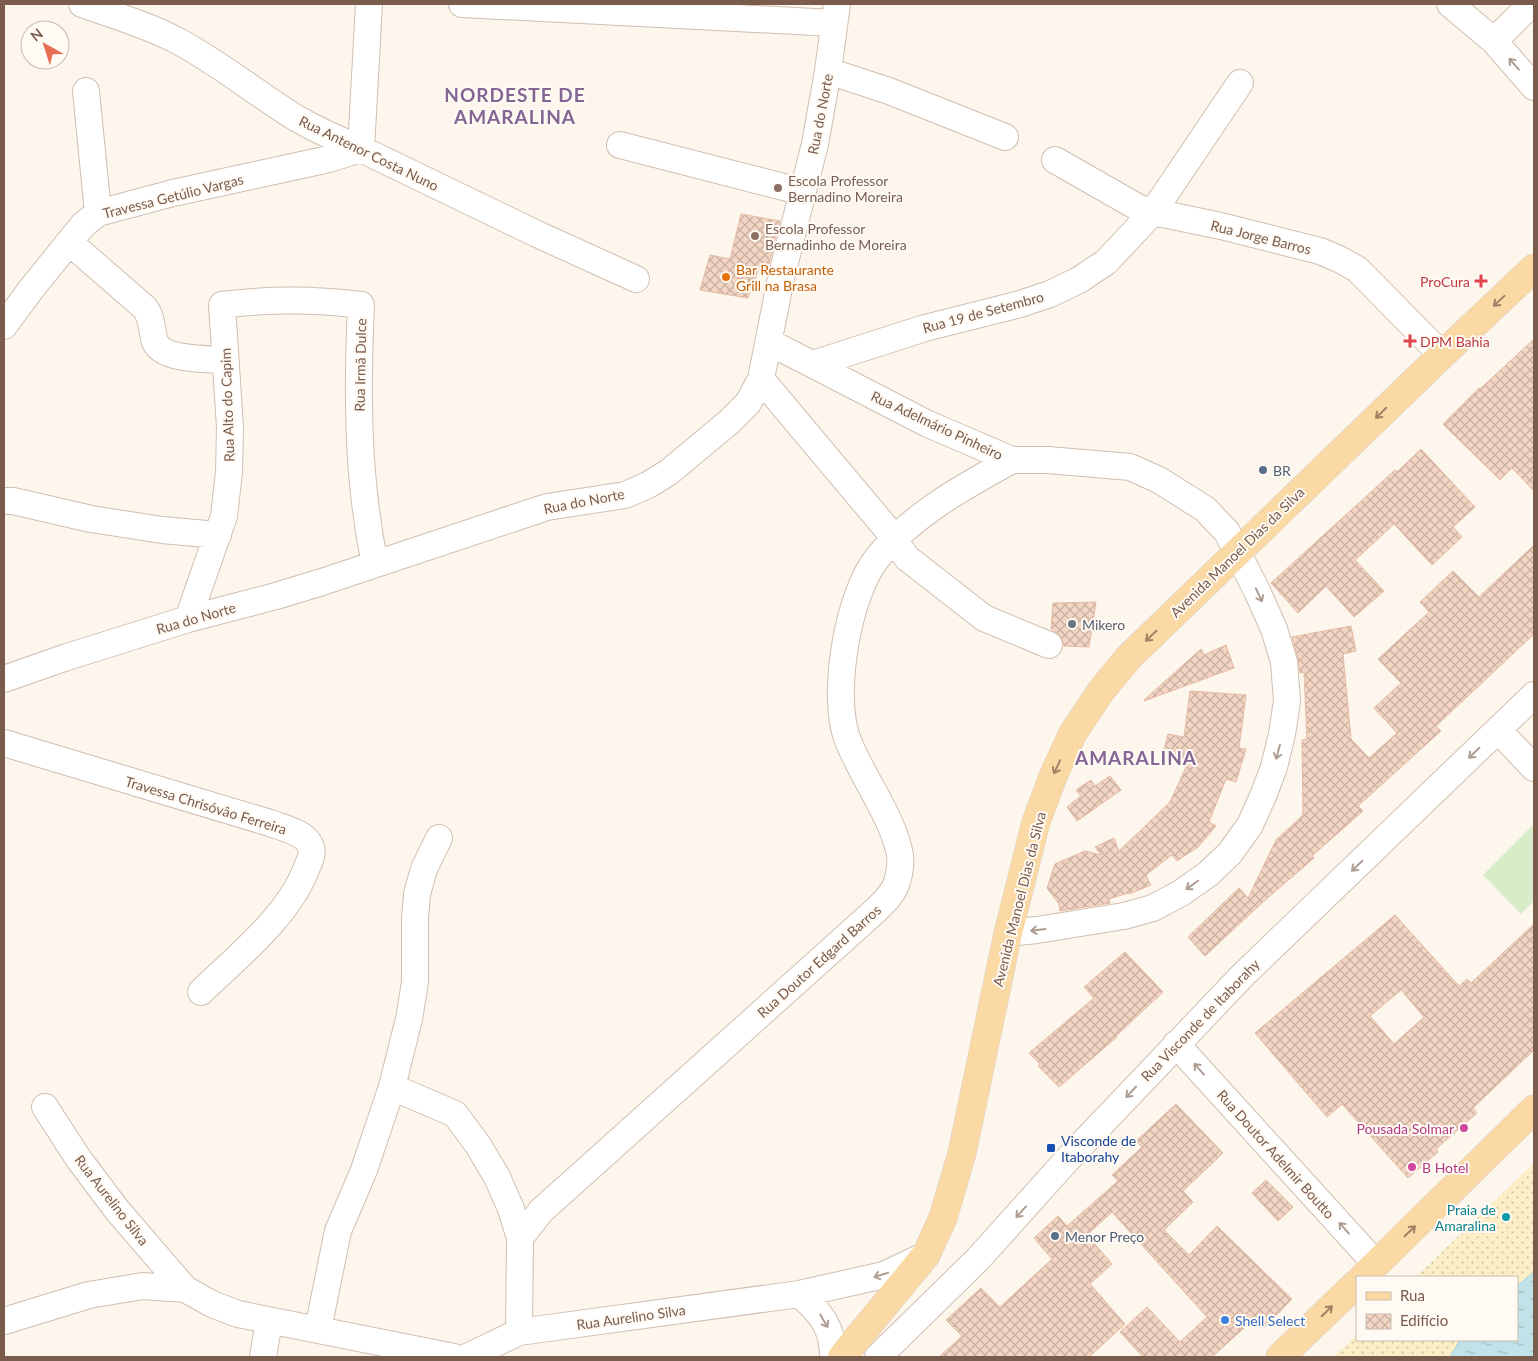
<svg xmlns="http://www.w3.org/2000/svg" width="1538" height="1361" viewBox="0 0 1538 1361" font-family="Lato,sans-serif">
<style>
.sand{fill:url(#sand-dots)}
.pitch{fill:#d8ecc9}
.water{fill:url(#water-ripples);stroke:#a5d3da}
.building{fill:url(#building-cross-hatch);stroke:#e6bba3;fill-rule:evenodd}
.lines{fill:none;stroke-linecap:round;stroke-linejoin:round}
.minor-casing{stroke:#d1beb0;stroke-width:28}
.major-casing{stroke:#dad1cd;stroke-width:29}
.minor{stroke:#fff;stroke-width:26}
.major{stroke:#fbd9a5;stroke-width:28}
.oneway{stroke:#af9d94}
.oneway2{stroke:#a18267}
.education-dot{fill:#8d6e63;stroke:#fffaf3;stroke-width:2}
.food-dot{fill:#e8710a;stroke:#fffaf3;stroke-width:2}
.health-dot{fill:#e0444e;stroke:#fffaf3;stroke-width:2}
.service-dot{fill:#5c6f8a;stroke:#fffaf3;stroke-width:2}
.worship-dot{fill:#6b7280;stroke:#fffaf3;stroke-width:2}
.hotel-dot{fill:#d1479c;stroke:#fffaf3;stroke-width:2}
.transit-dot{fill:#1a4fb4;stroke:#fffaf3;stroke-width:2}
.culture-dot{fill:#0f9aa8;stroke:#fffaf3;stroke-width:2}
.shop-dot{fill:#3f7fe0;stroke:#fffaf3;stroke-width:2}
.labels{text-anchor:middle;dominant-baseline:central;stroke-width:4;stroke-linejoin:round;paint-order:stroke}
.street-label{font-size:14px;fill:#7a5c4d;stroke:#fffaf3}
.education-label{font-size:14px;fill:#785e54;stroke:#fffaf3;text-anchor:start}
.food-label{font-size:14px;fill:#c56008;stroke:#fffaf3;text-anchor:start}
.health-label{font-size:14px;fill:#be3a42;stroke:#fffaf3;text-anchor:end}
.service-label{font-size:14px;fill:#4e5e75;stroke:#fffaf3;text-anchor:start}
.worship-label{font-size:14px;fill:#5b616d;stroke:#fffaf3;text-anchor:start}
.hotel-label{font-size:14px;fill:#b23c85;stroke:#fffaf3;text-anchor:end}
.transit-label{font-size:14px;fill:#164399;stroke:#fffaf3;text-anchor:start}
.culture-label{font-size:14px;fill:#0d838f;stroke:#fffaf3;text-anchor:end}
.shop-label{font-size:14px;fill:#366cbe;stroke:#fffaf3;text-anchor:start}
.district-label{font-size:19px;font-weight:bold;letter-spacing:1px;fill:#846695;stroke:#fffaf3}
</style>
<defs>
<pattern id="sand-dots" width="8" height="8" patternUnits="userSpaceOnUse" patternTransform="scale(1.25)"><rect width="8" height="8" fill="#fcefc7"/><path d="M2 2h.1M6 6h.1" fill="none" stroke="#d1c5a4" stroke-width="1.8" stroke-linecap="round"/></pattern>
<pattern id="water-ripples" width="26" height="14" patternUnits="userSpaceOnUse" patternTransform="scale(1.25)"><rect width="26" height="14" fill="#bfe3e8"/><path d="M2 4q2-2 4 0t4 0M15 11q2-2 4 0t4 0" fill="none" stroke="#a0bbbe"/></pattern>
<pattern id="building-cross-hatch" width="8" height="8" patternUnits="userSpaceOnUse" patternTransform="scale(1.25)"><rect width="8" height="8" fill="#f3d5c3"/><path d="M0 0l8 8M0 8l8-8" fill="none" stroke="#cab0a1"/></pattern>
</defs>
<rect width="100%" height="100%" fill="#fdf6ec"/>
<!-- sand -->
<path class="sand" d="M1534,1163v109l-17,14v-9h-101z
M1357,1335v5h103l-10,17h-117z"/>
<!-- pitch -->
<path class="pitch" d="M1534,824v77l-13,13 -38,-39z"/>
<!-- water -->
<path class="water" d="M1534,1272v85h-84l10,-17h57v-54z"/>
<!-- building -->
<path class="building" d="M741,214l39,7 -11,43 -8,-1 -13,35 -48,-8 10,-35 20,4z
M1534,339v152l-22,-23 -12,12 -57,-56 36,-36 1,1z
M1421,449l54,58 -22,20 9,10 -30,28 -38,-41 -39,36 29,31 -30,26 -28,-31 -28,27 -27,-30 124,-113 2,2z
M1534,545v89l-98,92 5,5 -83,75 5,5 -51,45 2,2 -51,44 -58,54 -17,-19 51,-49 9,10 28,-58 27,-25 -1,-75 5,-1 -3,-67 -4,1 -2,-15 -6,-21 59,-11 5,25 -13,3 8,85 18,19 28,-25 -23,-25 27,-25 -23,-24 51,-47 -9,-10 33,-31 26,26z
M1096,602l-7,45 -25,-1 -3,-10 -10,-7 2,-26z
M1226,645l8,23 -90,33v-1l57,-51 3,6z
M1190,691l56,4 -7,53 7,1 -10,33 -10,-3 -17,43 7,4 -18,21 -21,14 -5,-6 -26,20 5,10 -22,9 -1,-1 -19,6 1,4 -50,8 -1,-7 -12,-16 8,-24 30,-13 16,4 -6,-8 19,-9 5,13 51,-49 17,-37 -25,-8 6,-23 16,3z
M1110,776l11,14 -44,31 -10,-14 14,-11 -5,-6 15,-10 4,6z
M1395,915l64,71 8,-7 4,4 63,-59v126l-61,58 4,5 -41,36 2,3 -30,26 -66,-74 -15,13 -72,-84zM1401,990l23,27 -30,27 -24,-28z
M1125,952l38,40 -47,44 1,1 -58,50 -21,-21 2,-2 -11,-11 65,-55 -10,-11z
M1176,1104l47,49 -40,38 10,11 -29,28 25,25 28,-29 75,73 -28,29 -10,-9 -42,38h-69l-23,-25 27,-25 33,35 27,-25 -95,-105 -25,23 25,29 -22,20 35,40 -36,33h-150l23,-21 -16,-16 35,-32 19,19 52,-48 -18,-21 24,-22 9,10 51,-45 -6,-6 30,-28 -6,-6z
M1266,1180l27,27 -15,14 -26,-28z"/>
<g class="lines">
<defs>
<path id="minor" d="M82,4c31,11 66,21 96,37 41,22 78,52 118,77 21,12 43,22 65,31l176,85 99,45
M462,4l372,19
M1450,4l44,37 40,46
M1494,41l37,-37
M828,71l61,20 116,46
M86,91l12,122
M620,145l183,47
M361,149l8,-145
M1055,160l84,48 14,4 68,14 99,25 19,8 18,10 85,86
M69,242l76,66c8,11 6,22 10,34 8,18 52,17 70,18
M4,326l28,-38 51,-63 15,-12 75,-20 156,-34 32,-10
M769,342l159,82 84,36h36l82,7 29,13 46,29 22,23 30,59 17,38 10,33 3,39 -5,33 -8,33 -11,29 -13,29 -20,28 -22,21 -27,19 -28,15 -29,8 -87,14 -29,3
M813,364l112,-36 95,-24 30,-10 29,-14 27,-18 47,-50 87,-129
M761,379l125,149 21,30 77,60 65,27
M4,501h9l78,18 71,11 56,5
M188,619l36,-103 5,-44 1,-45 -8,-122c46,-6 92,-6 139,0 -4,86 -4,174 14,259
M4,679l60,-21 124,-39 88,-23 46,-14 225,-75 78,-12 23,-10 21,-13 60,-50 19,-19 13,-24 20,-101 34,-134 13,-73 9,-67
M1498,730l36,38
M4,743l266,80c13,5 34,9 40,22 4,7 0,15 -3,22 -18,49 -69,89 -106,125
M1176,1044l200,220
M392,1087l63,27 23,31 19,32 14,32 9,29
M45,1107l33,51 39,52 68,79
M799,1294c22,19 34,33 34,63
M4,1321l85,-26 54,-9 42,3 27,15 26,10 216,43
M318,1329l20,-98 26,-61 28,-83 17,-68 6,-37v-64l2,-24 7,-25 15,-31
M519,1332l1,-94 21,-27 334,-300c8,-8 17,-16 21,-26 3,-9 5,-21 4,-30 -7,-39 -39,-79 -53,-117 -16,-44 1,-145 31,-181 35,-43 87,-71 134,-97
M263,1357l6,-36
M467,1357l52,-25 280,-38 85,-19 42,-20
M878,1357l100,-98 89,-99 175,-184 292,-281"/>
<path id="major" d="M1363,1277l171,-168
M842,1357l84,-102 17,-37 19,-65 46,-220 28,-111 18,-48 19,-41 28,-42 28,-34 313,-302 92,-87
M1280,1357l77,-74"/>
</defs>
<!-- minor casing -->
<use href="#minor" class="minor-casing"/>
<!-- major casing -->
<use href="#major" class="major-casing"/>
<!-- minor -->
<use href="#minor" class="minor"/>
<!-- major -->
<use href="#major" class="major"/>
</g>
<!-- one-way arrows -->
<defs><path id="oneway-shaft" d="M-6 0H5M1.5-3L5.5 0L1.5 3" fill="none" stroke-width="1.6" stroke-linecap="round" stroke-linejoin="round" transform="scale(1.25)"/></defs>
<g class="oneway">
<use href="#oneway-shaft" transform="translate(1514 64) rotate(-131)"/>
<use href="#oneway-shaft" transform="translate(1259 595) rotate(65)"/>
<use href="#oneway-shaft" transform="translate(1278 752) rotate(105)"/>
<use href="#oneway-shaft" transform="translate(1474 753) rotate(136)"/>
<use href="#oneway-shaft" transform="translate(1357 866) rotate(136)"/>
<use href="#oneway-shaft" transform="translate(1192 885) rotate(145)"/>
<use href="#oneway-shaft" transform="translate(1038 930) rotate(173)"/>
<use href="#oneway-shaft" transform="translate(1199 1069) rotate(-132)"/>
<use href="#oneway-shaft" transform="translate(1131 1092) rotate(133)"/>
<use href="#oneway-shaft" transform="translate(1021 1212) rotate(132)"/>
<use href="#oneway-shaft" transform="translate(1344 1228) rotate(-132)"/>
<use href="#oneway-shaft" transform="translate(881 1275) rotate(163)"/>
<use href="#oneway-shaft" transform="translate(824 1321) rotate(60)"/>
</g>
<g class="oneway2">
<use href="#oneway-shaft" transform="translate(1499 301) rotate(137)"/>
<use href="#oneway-shaft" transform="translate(1381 413) rotate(136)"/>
<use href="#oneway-shaft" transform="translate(1151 636) rotate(136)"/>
<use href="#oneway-shaft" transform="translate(1057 767) rotate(115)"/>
<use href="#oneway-shaft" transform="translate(1410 1231) rotate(-44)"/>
<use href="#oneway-shaft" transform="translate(1327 1311) rotate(-44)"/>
</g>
<!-- markers -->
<g class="education-dot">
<circle cx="778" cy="188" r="5"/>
<circle cx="755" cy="236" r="5"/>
</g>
<circle class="food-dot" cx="726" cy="277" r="5"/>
<g class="health-dot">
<path d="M1478.5 273.5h5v5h5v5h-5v5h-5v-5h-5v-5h5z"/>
<path d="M1407.5 333.5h5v5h5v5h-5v5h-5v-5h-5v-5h5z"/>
</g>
<g class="service-dot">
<circle cx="1263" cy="470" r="5"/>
<circle cx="1055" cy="1236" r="5"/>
</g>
<circle class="worship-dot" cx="1072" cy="624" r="5"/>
<g class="hotel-dot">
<circle cx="1464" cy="1128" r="5"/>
<circle cx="1412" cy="1167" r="5"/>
</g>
<rect class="transit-dot" x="1046" y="1143" width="10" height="10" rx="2.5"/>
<circle class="culture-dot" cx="1506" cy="1217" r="5"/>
<circle class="shop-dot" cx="1225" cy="1320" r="5"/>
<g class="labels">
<!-- street labels -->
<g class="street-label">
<text transform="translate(820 114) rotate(-79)">Rua do Norte</text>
<text transform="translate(369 153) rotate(26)">Rua Antenor Costa Nuno</text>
<text transform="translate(173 196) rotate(-14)">Travessa Getúlio Vargas</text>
<text transform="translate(1261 237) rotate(14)">Rua Jorge Barros</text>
<text transform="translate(983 312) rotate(-15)">Rua 19 de Setembro</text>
<text transform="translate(360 365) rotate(-89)">Rua Irmã Dulce</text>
<text transform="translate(227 405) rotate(-92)">Rua Alto do Capim</text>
<text transform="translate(937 425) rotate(25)">Rua Adelmário Pinheiro</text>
<text transform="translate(584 501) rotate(-11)">Rua do Norte</text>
<text transform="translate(1237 552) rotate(-44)">Avenida Manoel Dias da Silva</text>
<text transform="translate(196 618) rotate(-16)">Rua do Norte</text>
<text transform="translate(206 805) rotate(17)">Travessa Chrisóvâo Ferreira</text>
<text transform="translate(1019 899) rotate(-76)">Avenida Manoel Dias da Silva</text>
<text transform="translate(819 961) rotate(-42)">Rua Doutor Edgard Barros</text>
<text transform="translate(1200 1020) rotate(-46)">Rua Visconde de Itaborahy</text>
<text transform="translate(1276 1154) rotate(48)">Rua Doutor Adelmir Boutto</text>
<text transform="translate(112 1200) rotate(52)">Rua Aurelino Silva</text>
<text transform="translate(631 1317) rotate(-8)">Rua Aurelino Silva</text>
</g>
<!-- education labels -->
<g class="education-label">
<text x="788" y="180">Escola Professor<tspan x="788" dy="16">Bernadino Moreira</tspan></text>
<text x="765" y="228">Escola Professor<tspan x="765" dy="16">Bernadinho de Moreira</tspan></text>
</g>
<!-- food labels -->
<g class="food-label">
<text x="736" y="269">Bar Restaurante<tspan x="736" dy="16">Grill na Brasa</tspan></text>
</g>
<!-- health labels -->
<g class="health-label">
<text x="1470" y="281">ProCura</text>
<text x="1420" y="341" text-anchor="start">DPM Bahia</text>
</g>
<!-- service labels -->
<g class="service-label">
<text x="1273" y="470">BR</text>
<text x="1065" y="1236">Menor Preço</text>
</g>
<!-- worship labels -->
<g class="worship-label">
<text x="1082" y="624">Mikero</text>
</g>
<!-- hotel labels -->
<g class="hotel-label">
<text x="1454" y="1128">Pousada Solmar</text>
<text x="1422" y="1167" text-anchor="start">B Hotel</text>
</g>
<!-- transit labels -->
<g class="transit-label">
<text x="1061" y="1140">Visconde de<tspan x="1061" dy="16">Itaborahy</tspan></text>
</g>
<!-- culture labels -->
<g class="culture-label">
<text x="1496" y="1209">Praia de<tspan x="1496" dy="16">Amaralina</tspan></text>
</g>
<!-- shop labels -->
<g class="shop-label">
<text x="1235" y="1320">Shell Select</text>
</g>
<!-- district labels -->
<g class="district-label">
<text x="515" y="94">NORDESTE DE<tspan x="515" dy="22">AMARALINA</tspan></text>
<text x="1136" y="757">AMARALINA</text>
</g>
</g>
<!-- border -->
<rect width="1538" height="1361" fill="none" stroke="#7a5c4d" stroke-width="10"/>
<!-- legend -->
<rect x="1356" y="1276" width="162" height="65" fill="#fffaf3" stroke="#cabbb1"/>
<rect x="1366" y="1292" width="25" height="8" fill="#fbd9a5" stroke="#cabbb1"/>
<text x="1400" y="1301" font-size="15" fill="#7a5c4d">Rua</text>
<rect x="1366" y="1314" width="25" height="15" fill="url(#building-cross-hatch)" stroke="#cabbb1"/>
<text x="1400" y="1326" font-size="15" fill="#7a5c4d">Edifício</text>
<!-- north arrow -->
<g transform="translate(45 45) rotate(321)"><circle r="24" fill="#fffaf3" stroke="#cabbb1"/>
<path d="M0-4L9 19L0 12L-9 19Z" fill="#e76f51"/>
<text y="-8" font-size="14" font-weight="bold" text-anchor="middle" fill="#7a5c4d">N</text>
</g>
</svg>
